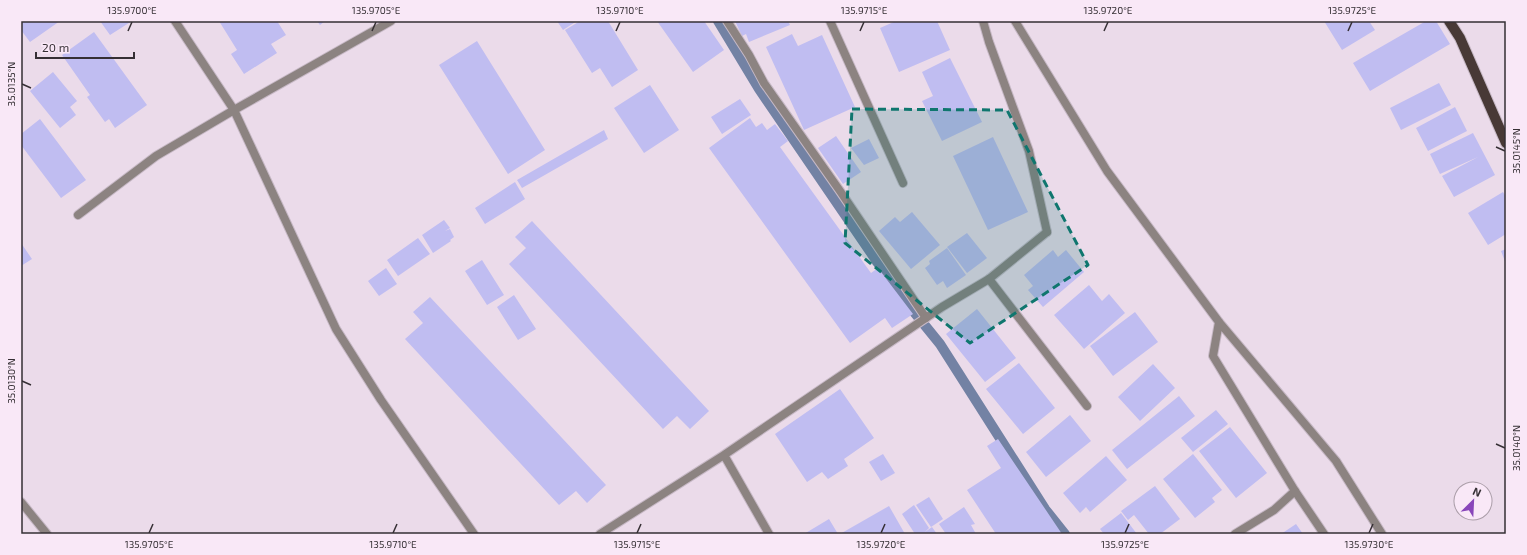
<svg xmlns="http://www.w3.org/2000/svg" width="1527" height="555" viewBox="0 0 1527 555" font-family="'Exo 2',sans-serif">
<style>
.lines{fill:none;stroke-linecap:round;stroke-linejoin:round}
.stream{stroke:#7382a4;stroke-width:10}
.building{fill:#c0bdf1}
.service-casing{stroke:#c7b9c6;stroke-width:10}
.minor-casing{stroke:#c7b9c6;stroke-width:10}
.primary-casing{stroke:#c7b9c6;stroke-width:12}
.service{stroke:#8c8381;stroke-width:8}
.minor{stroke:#8c8381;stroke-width:8}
.primary{stroke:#483936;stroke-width:10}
.marked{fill:#0f766e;fill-opacity:0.2;stroke:#0f766e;stroke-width:3;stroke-dasharray:8 5;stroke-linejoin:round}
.ticks{fill:none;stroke:#352f34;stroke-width:1.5}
.neatline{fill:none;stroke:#352f34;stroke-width:1.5}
.ticks-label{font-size:10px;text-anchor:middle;fill:#352f34}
</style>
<rect width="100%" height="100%" fill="#ebdbea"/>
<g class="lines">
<!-- stream -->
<path class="stream" d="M718,21l41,68 138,202 43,53 105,165 20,25"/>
</g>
<!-- building -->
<path class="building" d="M21,21h39l-30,21 -9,-12z
M100,21h32l-22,14z
M219,21h58l9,14 -15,9 6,9 -33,21 -13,-20 6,-4z
M317,21h8l-5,4z
M557,21h20l-14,9z
M580,21h28l30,49 -26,17 -12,-19 -8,5 -27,-43z
M657,21h47l20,29 -31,22z
M735,21h53l2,4 -41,17 -3,-8 -4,2z
M896,21h41l13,29 -51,22 -19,-44z
M1324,21h45l6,9 -33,20z
M1426,21h10l14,23 -80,47 -17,-28z
M94,32l53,73 -32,23 -6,-9 -4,3 -18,-25 3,-2 -28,-40z
M792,34l6,12 24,-11 33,72 -51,23 -38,-83z
M477,41l68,109 -37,24 -69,-109z
M950,58l32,64 -40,19 -20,-40 11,-5 -11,-24z
M53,72l24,29 -7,6 6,8 -16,13 -30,-37z
M1439,83l12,22 -50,25 -11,-22z
M650,85l29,45 -35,23 -30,-45z
M740,99l11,16 -29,19 -11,-17z
M1455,107l12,24 -39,20 -12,-23z
M750,118l6,9 6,-4 5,7 8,-6 13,17 -8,6 91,126 7,-5 35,46 -21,14 -7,-10 -35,25 -141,-195z
M40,119l46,61 -25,18 -40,-53v-11z
M604,130l4,9 -86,49 -5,-8z
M1473,133l22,42 -41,22 -12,-21 36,-19 -38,17 -10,-20z
M836,136l25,36 -18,12 -25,-36z
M993,137l35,75 -40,18 -35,-74z
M869,139l10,19 -15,7 -13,-17z
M515,182l10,17 -40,25 -10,-16z
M1503,192l3,5v37l-18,11 -20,-32z
M912,212l28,33 -29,24 -32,-38 16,-14 5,5z
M444,220l6,8 -5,3 5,-2 4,8 -4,3 1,1 -18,12 -11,-18z
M532,221l177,190 -19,18 -13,-13 -14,13 -154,-165 17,-16 -11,-11z
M967,233l20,25 -20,15 -20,-26z
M418,238l12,16 -32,22 -11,-16z
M21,243l11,16 -11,7z
M947,248l19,27 -19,13 -4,-7 -6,4 -12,-17 5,-4 -1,-3z
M1506,249v15l-5,-13z
M1053,250l5,7 8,-7 18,22 -41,35 -15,-17 5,-4 -9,-11z
M482,260l22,35 -17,10 -22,-34z
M386,268l11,16 -18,12 -11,-15z
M1089,285l13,16 7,-7 16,19 -41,36 -30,-34z
M514,295l22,34 -18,11 -21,-33z
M430,297l176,188 -19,18 -11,-12 -17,14 -154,-166 18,-16 -10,-11z
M977,309l39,49 -31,24 -39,-48z
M1135,312l23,30 -45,34 -23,-30z
M1019,363l36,45 -32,26 -37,-45z
M1153,364l22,24 -35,33 -22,-24z
M840,389l34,49 -30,21 4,7 -20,13 -6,-7 -15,10 -32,-48z
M1179,396l16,20 -68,53 -15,-19z
M1216,410l12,14 -35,28 -12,-14z
M1070,415l21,26 -45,36 -20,-25z
M1230,427l37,46 -31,25 -37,-47z
M998,439l64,95h-66l-29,-44 34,-22 -14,-22z
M883,454l12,19 -14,8 -12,-19z
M1193,454l29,36 -10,8 3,4 -20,16 -32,-39z
M1106,456l21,24 -37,32 -4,-5 -6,6 -17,-20z
M1155,486l25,33 -20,15h-11l-15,-19 -6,5 -7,-9z
M929,497l14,22 -12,8 -15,-22z
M914,505l15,23 -4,4 7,-5 5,7h-22l-13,-20z
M889,506l16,28h-65z
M964,507l11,17 -4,1 5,9h-30l-7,-10z
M1121,513l16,21h-33l-4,-5z
M829,519l9,15h-34z
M1296,524l7,10h-22z"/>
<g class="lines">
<defs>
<path id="service" d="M727,21l22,34 15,28 76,108 86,127
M983,21l6,21 40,109 18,81
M989,279l98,127
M1235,534l39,-24 21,-19"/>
<path id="minor" d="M175,21l59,89 102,219 45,71 93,134
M830,21l73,162
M1015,21l92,150 112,151 117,139 46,73
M78,215l78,-59 78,-46 157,-89
M1219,322l-6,34 82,135 29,43
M724,455l45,79
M21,502l26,32
M600,534l124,-79 218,-148 47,-28 58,-47"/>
<path id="primary" d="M1449,21l11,17 46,105"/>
</defs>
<!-- service casing -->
<use href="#service" class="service-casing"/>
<!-- minor casing -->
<use href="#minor" class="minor-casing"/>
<!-- primary casing -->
<use href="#primary" class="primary-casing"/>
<!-- service -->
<use href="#service" class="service"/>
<!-- minor -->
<use href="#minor" class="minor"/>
<!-- primary -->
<use href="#primary" class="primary"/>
</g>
<!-- marked area -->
<path class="marked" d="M852,109l155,1 81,155 -118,78 -125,-100z"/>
<!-- ticks -->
<path class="ticks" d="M128,31l4,-9M372,31l4,-9M616,31l4,-9M860,31l4,-9M1104,31l4,-9M1348,31l4,-9M22,84l9,4M1496,147l9,4M22,381l9,4M1496,444l9,4M149,533l4,-9M393,533l4,-9M637,533l4,-9M881,533l4,-9M1125,533l4,-9M1369,533l4,-9"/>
<!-- border -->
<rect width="1527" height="555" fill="none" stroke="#f9e8f7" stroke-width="44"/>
<!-- north arrow -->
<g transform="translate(1473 501) rotate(24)"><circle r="19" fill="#f9e8f7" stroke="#ab9ea9"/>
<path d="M0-3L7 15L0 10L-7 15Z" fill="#8946ba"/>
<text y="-6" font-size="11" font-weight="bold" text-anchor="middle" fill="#352f34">N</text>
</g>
<!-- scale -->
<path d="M36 52v6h98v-6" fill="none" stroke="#352f34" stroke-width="2"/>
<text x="42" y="52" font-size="12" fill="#352f34" stroke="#f9e8f7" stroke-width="3" paint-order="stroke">20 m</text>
<rect x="22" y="22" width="1483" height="511" class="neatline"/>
<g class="ticks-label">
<text x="132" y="14">135.9700°E</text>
<text x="376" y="14">135.9705°E</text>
<text x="620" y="14">135.9710°E</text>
<text x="864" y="14">135.9715°E</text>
<text x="1108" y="14">135.9720°E</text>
<text x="1352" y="14">135.9725°E</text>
<text transform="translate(11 84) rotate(-90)" y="4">35.0135°N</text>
<text transform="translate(1516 151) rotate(-90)" y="4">35.0145°N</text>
<text transform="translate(11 381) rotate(-90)" y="4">35.0130°N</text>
<text transform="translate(1516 448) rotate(-90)" y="4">35.0140°N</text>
<text x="149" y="548">135.9705°E</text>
<text x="393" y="548">135.9710°E</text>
<text x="637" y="548">135.9715°E</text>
<text x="881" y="548">135.9720°E</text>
<text x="1125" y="548">135.9725°E</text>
<text x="1369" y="548">135.9730°E</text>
</g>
</svg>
